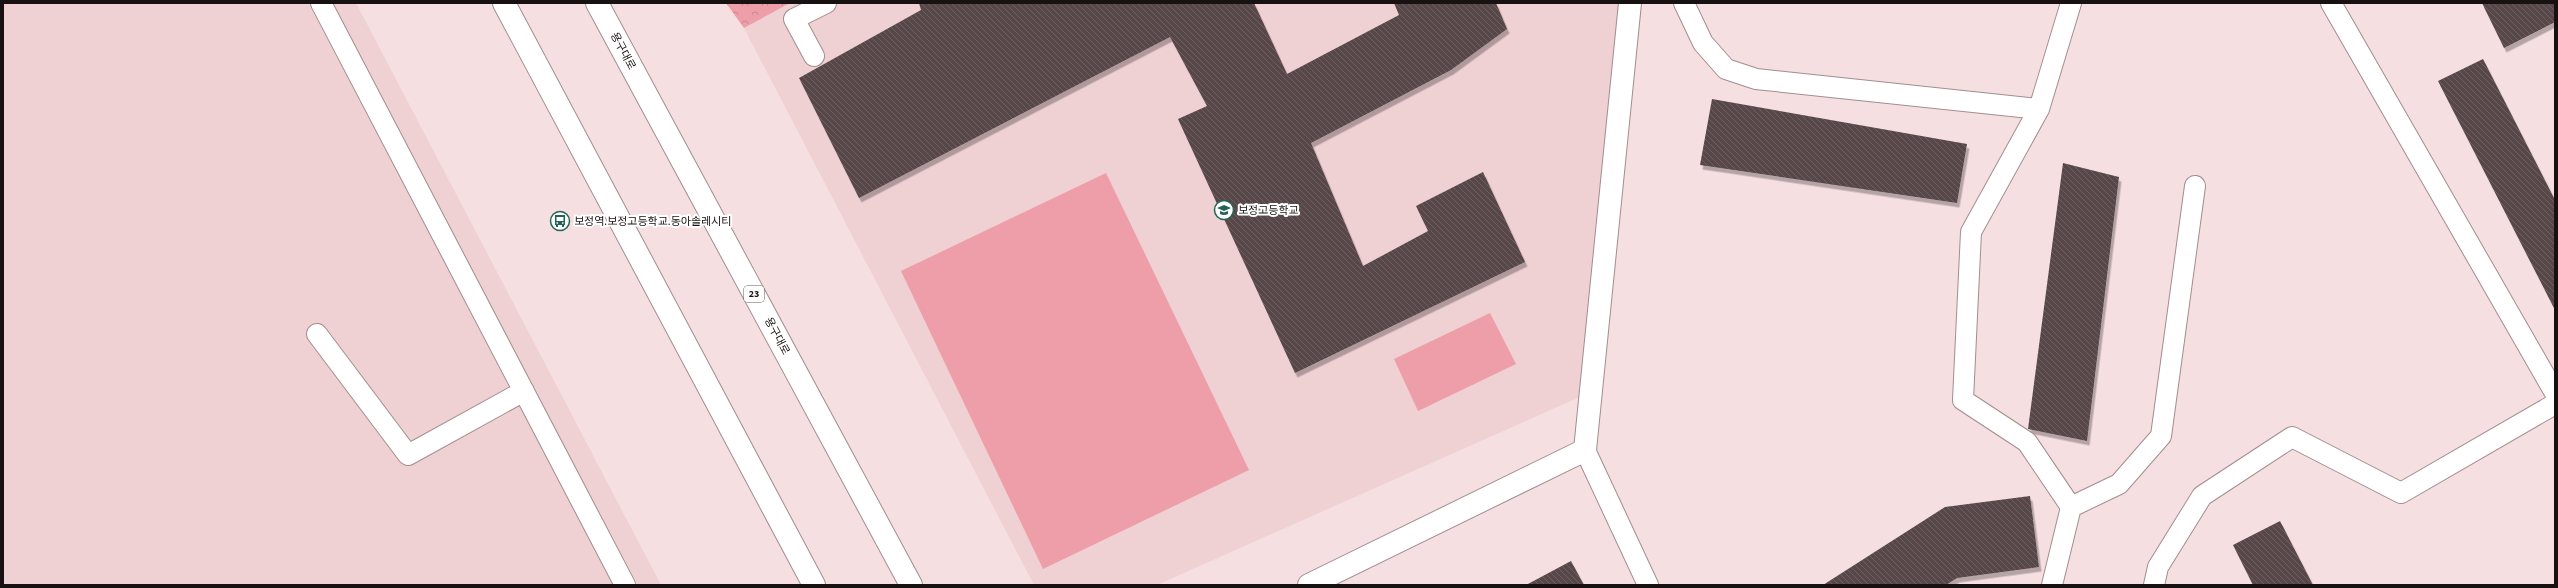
<svg xmlns="http://www.w3.org/2000/svg" width="2558" height="588" viewBox="0 0 2558 588" font-family="'Source Sans 3','Noto Sans KR',sans-serif">
<style>
.built{fill:#efd0d3}
.green{fill:#ed9ea8}
.forest{fill:url(#forest-crowns)}
.building{fill:url(#building-back-hatch);filter:url(#shadow)}
.lines{fill:none;stroke-linecap:round;stroke-linejoin:round}
.lane-casing{stroke:#a28d8f;stroke-width:22}
.street-casing{stroke:#a28d8f;stroke-width:24}
.primary-casing{stroke:#a28d8f;stroke-width:24}
.lane{stroke:#fff;stroke-width:20}
.street{stroke:#fff;stroke-width:22}
.primary{stroke:#fff;stroke-width:22}
.labels{text-anchor:middle;dominant-baseline:central;stroke-width:4;stroke-linejoin:round;paint-order:stroke}
.shield{fill:#fff;stroke:#5d5858;stroke-width:1}
.shield-label{font-size:10px;font-weight:bold;fill:#181111}
.street-label{font-size:11px;fill:#181111;stroke:#fff}
.poi-label{font-size:11px;fill:#181111;stroke:#fff;text-anchor:start}
</style>
<defs>
<pattern id="forest-crowns" width="20" height="18" patternUnits="userSpaceOnUse"><rect width="20" height="18" fill="#ed9ea8"/><path d="M2 6a3 3 0 1 1 6 0M12 15a3 3 0 1 1 6 0" fill="none" stroke="#ca8790"/></pattern>
<pattern id="building-back-hatch" width="6" height="6" patternUnits="userSpaceOnUse"><rect width="6" height="6" fill="#594749"/><path d="M-1 5l2 2M0 0l6 6M5-1l2 2" fill="none" stroke="#6c5e5f"/></pattern>
<filter id="shadow"><feDropShadow dx="2.5" dy="4.5" stdDeviation="0" flood-color="#0004"/></filter>
</defs>
<rect width="100%" height="100%" fill="#f6dfe1"/>
<!-- built -->
<path class="built" d="M3,3h353l305,582h-658z
M790,3h840l-39,389 -434,193h-123l-290,-557z"/>
<!-- green -->
<path class="green" d="M1106,173l143,297 -206,99 -142,-298z
M1490,313l26,51 -98,47 -24,-52z"/>
<!-- forest -->
<path class="forest" d="M726,3h64l-46,25z"/>
<!-- building -->
<path class="building" d="M919,3h335l33,71 112,-59 -5,-12h102l11,26 -56,41 -140,73 52,123 65,-35 -12,-25 67,-34 42,90 -230,111 -117,-254 29,-13 -37,-69 -311,161 -60,-120 122,-68z
M2482,3h73v19l-51,26z
M2483,59l72,141v110l-117,-229z
M1712,99l255,45 -10,59 -257,-38z
M2063,163l56,14 -32,264 -59,-12z
M2030,496l9,71 -82,11 -11,7h-123l122,-78z
M2280,521l33,64h-60l-20,-40z
M1571,561l13,24h-58z"/>
<g class="lines">
<defs>
<path id="lane" d="M321,3l304,582
M1684,3l19,40 23,26 30,10 283,30
M2331,3l224,390
M814,56l-20,-37 32,-16
M317,334l91,121 116,-64
M1585,450l63,135
M2071,507l48,-23 42,-48 34,-250
M2052,585l19,-78 -44,-65 -64,-42 8,-168 68,-123 32,-106
M2154,585l4,-18 44,-71 90,-59 109,56 154,-89"/>
<path id="street" d="M1309,585l276,-135 45,-447"/>
<path id="primary" d="M504,3l310,582
M597,3l314,582"/>
</defs>
<!-- lane casing -->
<use href="#lane" class="lane-casing"/>
<!-- street casing -->
<use href="#street" class="street-casing"/>
<!-- primary casing -->
<use href="#primary" class="primary-casing"/>
<!-- lane -->
<use href="#lane" class="lane"/>
<!-- street -->
<use href="#street" class="street"/>
<!-- primary -->
<use href="#primary" class="primary"/>
</g>
<!-- icons -->
<defs>
<symbol id="school-ring" viewBox="-11 -11 22 22"><circle r="9.5" fill="#fff" stroke="#226454" stroke-width="1.5"/><path d="M0-5L7-2L0 1L-7-2ZM-4 1L0 2.5L4 1V4Q0 6-4 4Z" fill="#226454"/></symbol>
<symbol id="bus-ring" viewBox="-11 -11 22 22"><circle r="9.5" fill="#fff" stroke="#226454" stroke-width="1.5"/><path d="M-5-6H5V4H4V6H2V4H-2V6H-4V4H-5ZM-3.5-4V0h7V-4ZM-3.5 1.2v1.5H-2V1.2ZM2 1.2v1.5H3.5V1.2Z" fill="#226454"/></symbol>
</defs>
<g fill-rule="evenodd">
<use href="#school-ring" x="1213" y="199" width="22" height="22"/>
<use href="#bus-ring" x="549" y="210" width="22" height="22"/>
</g>
<g class="labels">
<!-- shield labels -->
<rect class="shield" x="744" y="286" width="20" height="16" rx="3"/>
<g class="shield-label">
<text x="754" y="294">23</text>
</g>
<!-- street labels -->
<g class="street-label">
<text transform="translate(623 51) rotate(62)">용구대로</text>
<text transform="translate(777 336) rotate(62)">용구대로</text>
</g>
<!-- poi labels -->
<g class="poi-label">
<text x="1238" y="210">보정고등학교</text>
<text x="574" y="221">보정역.보정고등학교.동아솔레시티</text>
</g>
</g>
<!-- border -->
<rect width="2558" height="588" fill="none" stroke="#181111" stroke-width="8"/>
</svg>
